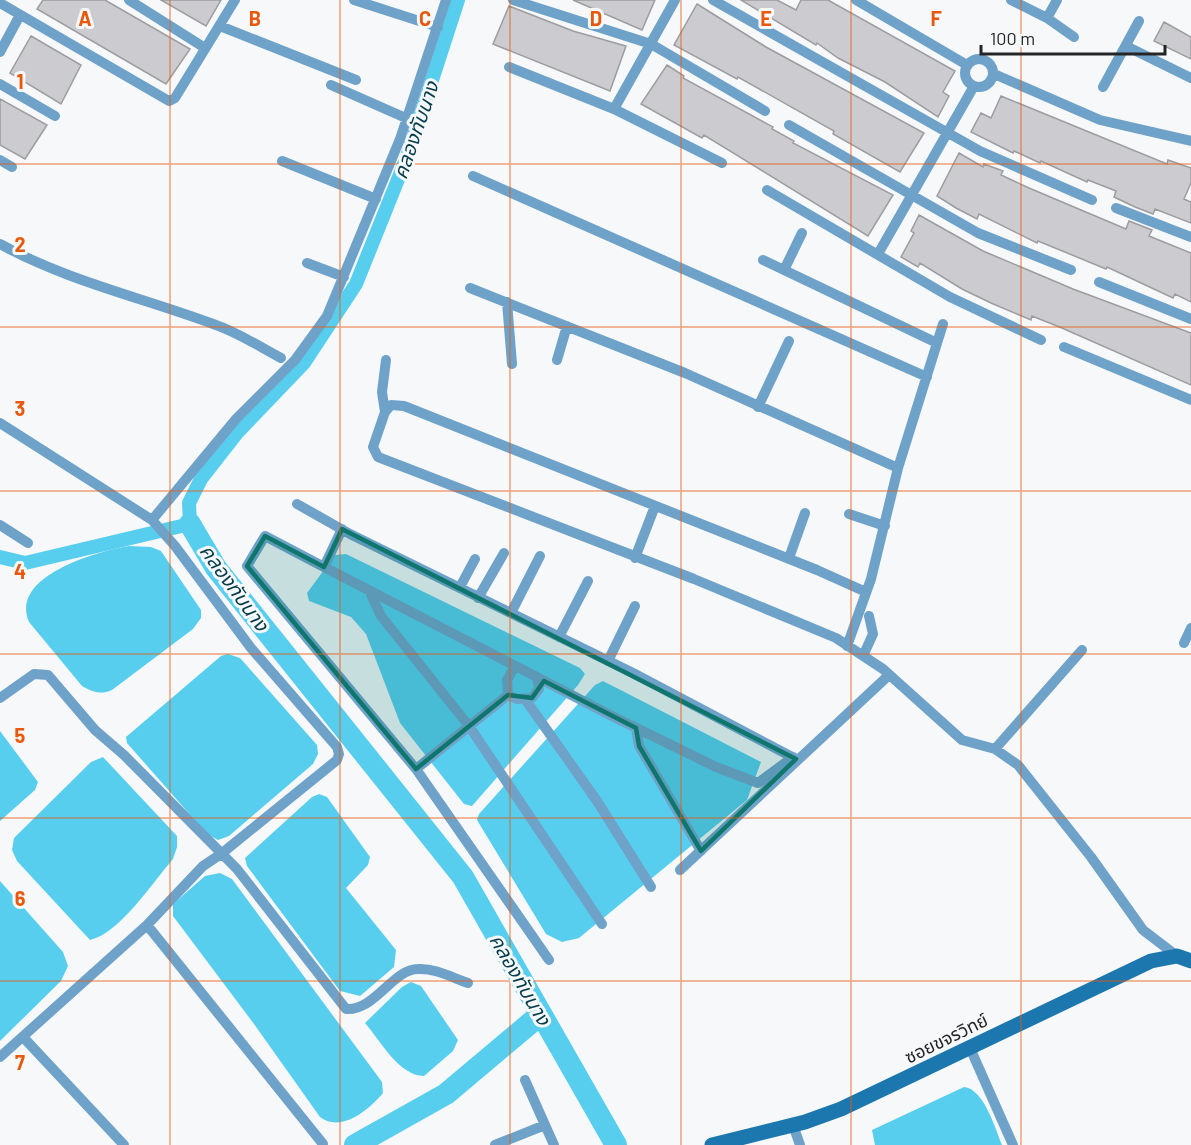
<svg xmlns="http://www.w3.org/2000/svg" width="1191" height="1145" viewBox="0 0 1191 1145" font-family="Barlow,'Noto Sans Thai',sans-serif">
<style>
.water{fill:#58ceef}
.lines{fill:none;stroke-linecap:round;stroke-linejoin:round}
.canal{stroke:#58ceef;stroke-width:14}
.river{stroke:#58ceef;stroke-width:22}
.building{fill:#cccbcf;stroke:#9d9c9f;stroke-width:1.5}
.street{stroke:#6fa2c9;stroke-width:10}
.secondary{stroke:#1c77af;stroke-width:15}
.marked{fill:#0f766e;fill-opacity:0.2;stroke:#0f766e;stroke-width:4.5;stroke-linejoin:round}
.grid{fill:none;stroke:#e8590c;stroke-width:1.5;stroke-opacity:0.55}
.labels{text-anchor:middle;dominant-baseline:central;stroke-width:6;stroke-linejoin:round;paint-order:stroke}
.street-label{font-size:18px;fill:#252526;stroke:#f6f8fa}
.water-label{font-size:20px;font-style:italic;fill:#053d4b;stroke:#f6f8fa}
.grid-label{font-size:20px;text-anchor:middle;font-weight:bold;fill:#e8590c;stroke:#f6f8fa;stroke-width:6;stroke-linejoin:round;paint-order:stroke}
</style>
<rect width="100%" height="100%" fill="#f6f8fa"/>
<!-- water -->
<path class="water" d="M129,546l22,1 10,4 40,59v8l-8,11 -81,61c-12,5 -19,2 -30,-4l-53,-64c-20,-46 69,-71 100,-76z
M346,554l234,114 5,6 -7,11 -106,121 -8,-2 -64,-81 -34,-89 -15,-17 -42,-16 -2,-8 28,-38z
M228,654l12,4 77,87 1,9 -5,10 -84,72 -11,4 -11,-6 -80,-91 -1,-6 95,-81z
M603,681l158,81 -14,38 -168,138 -17,4 -16,-8 -69,-114 2,-6 116,-129z
M0,731l38,51 -3,8 -35,31z
M103,757l74,79v11l-4,12c-20,23 -54,75 -83,81l-73,-79 -5,-11 2,-12 77,-76z
M319,794l8,3 43,60 -2,8 -22,23 50,62 -2,17 -34,29 -20,-5 -93,-125 -2,-8 67,-61z
M220,873l12,6 150,203 1,11c-14,17 -42,40 -63,24l-66,-93 -81,-108v-12l32,-28z
M0,881l63,71 5,14 -7,15 -61,60z
M411,982l10,4 37,54 -5,11 -29,25c-25,0 -44,-36 -59,-53l37,-36z
M964,1087c20,2 31,41 38,58h-127l-3,-15z"/>
<g class="lines">
<!-- canal -->
<path class="canal" d="M0,557l25,6 165,-39 -1,-21 12,-24 36,-46 67,-70 52,-79 51,-127 51,-157"/>
<!-- river -->
<path class="river" d="M190,524l26,44 247,309 153,268
M355,1145l91,-51 95,-80"/>
</g>
<!-- building -->
<path class="building" d="M43,0h62l85,49 -24,35 -129,-75z
M161,0h60l-15,26z
M573,0h82l-13,30z
M741,0h36l19,10 5,-10h27l127,71 -12,21 6,4 -11,21 -53,-35 -47,-24 -21,-15 -1,2z
M697,4l69,43 158,86 -24,39 -67,-38 1,-3 -96,-54 -1,2 -63,-34z
M509,6l64,25 53,15 -16,45 -117,-47z
M1164,22l27,15v22l-37,-18z
M31,36l50,29 -20,39 -51,-31z
M667,65l17,11 -1,2 90,49 -1,2 22,12 -1,2 100,52 -25,41 -164,-101 -2,3 -61,-34z
M1001,96l166,68 1,-4 23,8v15l-7,16 7,3v21l-36,-14 -2,5 -18,-7 -21,-10 2,-6 -28,-11 -1,2 -46,-21 -1,2 -26,-12 -1,2 -42,-21 10,-19 10,5z
M0,99l47,26 -22,34 -25,-14z
M959,153l24,14 1,-3 19,7 -2,4 28,13 97,41 3,-8 18,7 5,2 -3,6 42,17v49l-16,-8 -2,4 -66,-31 -1,2 -68,-28 -1,2 -58,-29 -2,5 -21,-11 -19,-12z
M919,215l64,36 90,38 118,44v52l-129,-57 -30,-12 -1,4 -40,-17 -29,-14 -42,-26 -2,4 -17,-10 13,-24 -3,-2z"/>
<g class="lines">
<!-- street -->
<path class="street" d="M129,0l76,48
M354,0l84,27
M513,0l138,44 114,67
M713,0l267,151 112,49
M856,0l111,65
M1011,0l36,18 27,19
M0,3l169,98 6,-3 60,-98
M1047,18l10,-18
M220,26l136,54
M1126,46l65,32
M0,52l20,-37
M965 73a14 14 0 1 1 28 0a14 14 0 1 1-28 0Z
M509,67l105,42 108,54
M994,74l106,46 91,21
M0,84l55,32
M331,85l77,34
M1103,87l36,-66
M614,109l61,-109
M789,125l189,108 93,37
M0,160l12,7
M282,161l94,38
M473,176l454,201
M767,190l183,107 91,43
M1116,208l75,29
M0,244c67,37 144,54 216,81 23,8 44,22 65,33
M878,254l96,-168
M763,260l174,83
M307,263l37,14
M784,270l18,-37
M1099,282l92,37
M470,288l215,85 213,95
M507,302l5,62
M1064,347l127,53
M557,360l10,-34
M758,407l31,-66
M385,412l-3,-20 4,-32
M0,423l152,97 23,26 76,102 86,99 2,7 -2,6 -116,94 -18,12 -56,59 -147,132
M297,504l53,30 283,139 163,86
M849,514l36,12
M152,520l84,-101 59,-59 32,-44 73,-177 46,-139
M0,525l28,18
M342,529l-18,38 288,149 104,51 42,16 35,-26
M635,558l20,-52
M789,558l16,-45
M324,567l-59,-31 -18,30 169,203 133,191
M460,587l15,-28
M369,590l12,26 88,110 133,198
M866,592l-49,-22 -413,-164 -13,-1 -6,7 -12,35 5,10 316,122 142,59 47,31 79,71 33,9 23,16 73,92 52,73 34,26
M478,598l26,-45
M511,613l29,-57
M559,637l29,-56
M1184,643l7,-15
M847,646l24,-67 27,-111 45,-144
M863,656l10,-22 -4,-18
M608,661l27,-55
M508,695l9,4 15,-1 7,-9 -2,-12
M0,698l34,-24 14,1 47,55 29,25 113,114 109,140c29,2 47,-40 72,-40 17,-1 35,9 50,14
M525,699l72,102 54,86
M636,728l3,18 62,105
M995,749l87,-99
M416,769l92,-74 -1,-15 8,-14
M680,870l209,-195
M147,925l176,219
M23,1037l101,108
M970,1048l43,97
M525,1080l29,65
M793,1125l7,20
M495,1145l50,-20"/>
<!-- secondary -->
<path class="secondary" d="M712,1145l93,-23 36,-13 310,-148 26,-5 14,5"/>
</g>
<!-- marked area -->
<path class="marked" d="M342,529l454,230 -95,92 -62,-105 -3,-18 -92,-47 -12,17 -24,-3 -92,74 -169,-203 18,-30 59,31z"/>
<!-- grid -->
<path class="grid" d="M170,0v1145M340,0v1145M510,0v1145M681,0v1145M851,0v1145M1021,0v1145M0,164h1191M0,327h1191M0,491h1191M0,654h1191M0,818h1191M0,981h1191"/>
<g class="labels">
<!-- street labels -->
<g class="street-label">
<text transform="translate(946 1038) rotate(-26)">ซอยขจรวิทย์</text>
</g>
<!-- water labels -->
<g class="water-label">
<text transform="translate(415 130) rotate(-71)">คลองทับนาง</text>
<text transform="translate(235 587) rotate(54)">คลองทับนาง</text>
<text transform="translate(521 979) rotate(60)">คลองทับนาง</text>
</g>
</g>
<g class="grid-label">
<text x="85" y="26">A</text>
<text x="255" y="26">B</text>
<text x="425" y="26">C</text>
<text x="596" y="26">D</text>
<text x="766" y="26">E</text>
<text x="936" y="26">F</text>
<text x="20" y="89">1</text>
<text x="20" y="252">2</text>
<text x="20" y="416">3</text>
<text x="20" y="579">4</text>
<text x="20" y="743">5</text>
<text x="20" y="906">6</text>
<text x="20" y="1070">7</text>
</g>
<!-- scale -->
<path d="M981 45v9h184v-9" fill="none" stroke="#252526" stroke-width="3"/>
<text x="990" y="45" font-size="18" fill="#252526" stroke="#f6f8fa" stroke-width="4.5" paint-order="stroke">100 m</text>
</svg>
